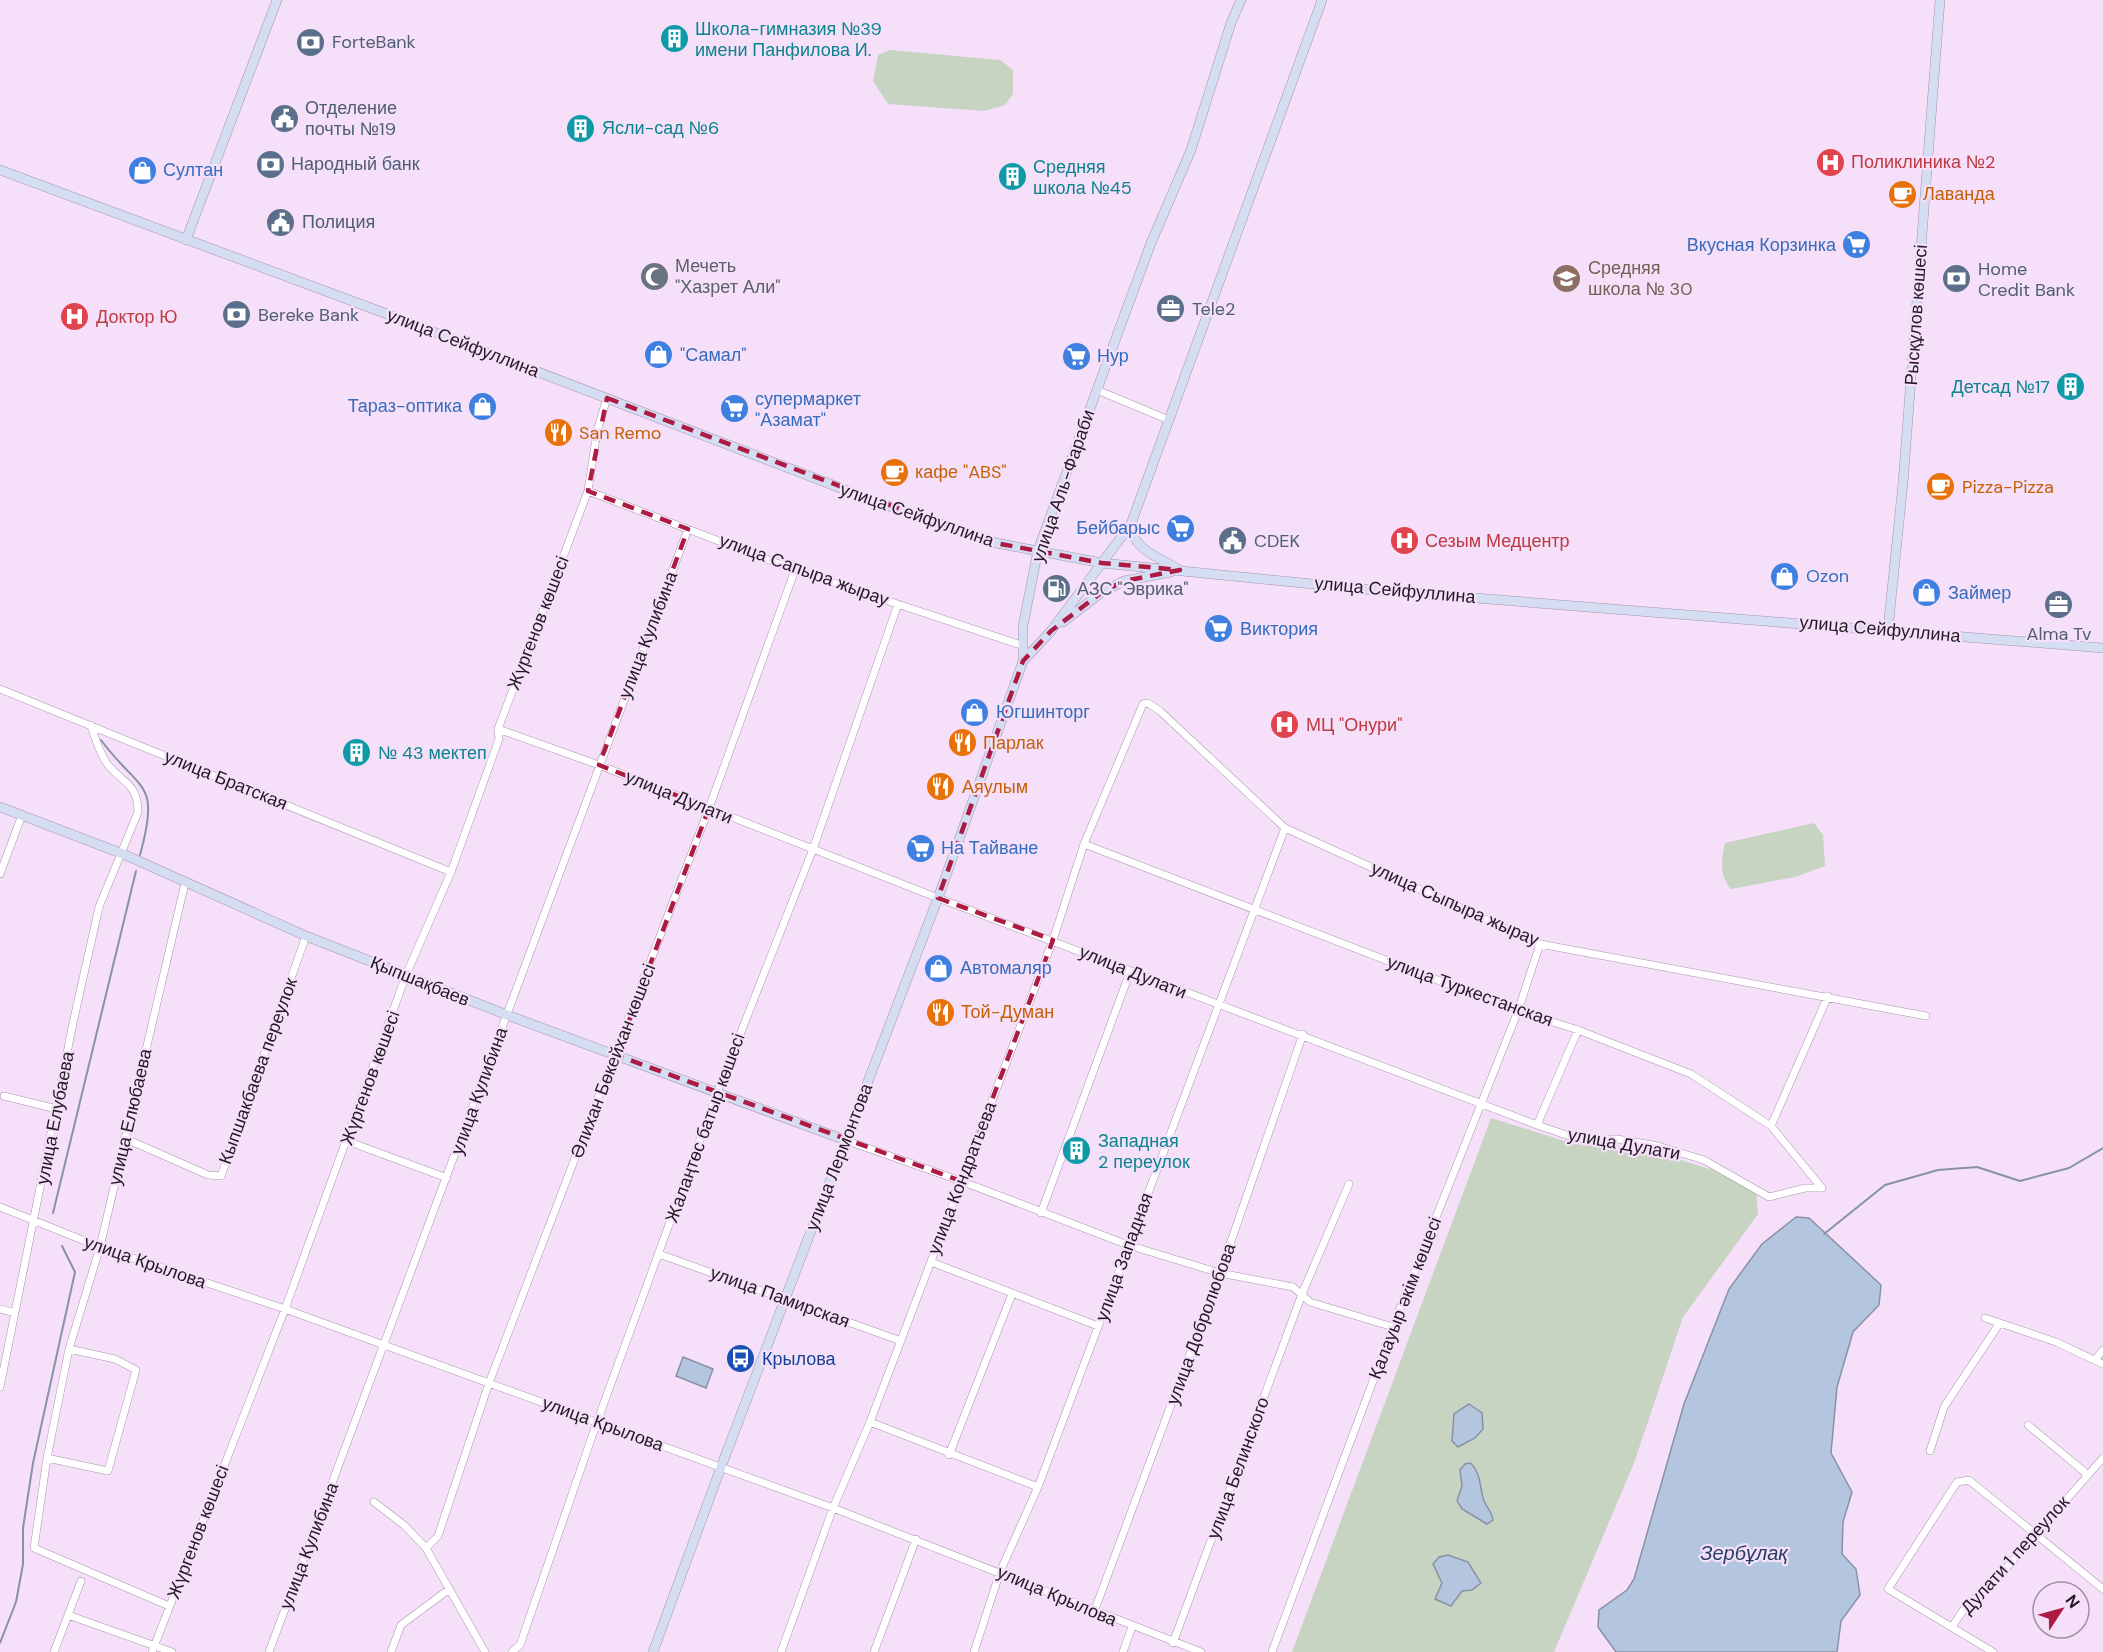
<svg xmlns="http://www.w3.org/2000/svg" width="2103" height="1652" viewBox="0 0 2103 1652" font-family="'DM Sans',sans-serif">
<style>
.green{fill:#c7d4c2}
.water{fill:#b4c6df;stroke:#8892a7;stroke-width:1.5}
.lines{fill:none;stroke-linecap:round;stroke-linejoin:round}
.stream{stroke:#8892a7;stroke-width:2}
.street-casing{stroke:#a894ac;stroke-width:8}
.secondary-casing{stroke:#a894ac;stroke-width:10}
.street{stroke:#fff;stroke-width:7}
.secondary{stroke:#d5ddf3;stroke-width:9}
.marked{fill:none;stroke:#ad1a44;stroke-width:4.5;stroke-dasharray:12 8;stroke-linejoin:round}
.labels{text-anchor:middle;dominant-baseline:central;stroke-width:4.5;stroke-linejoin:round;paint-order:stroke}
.culture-label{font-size:18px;fill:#0d838f;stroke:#f5dff9;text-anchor:start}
.service-label{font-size:18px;fill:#4e5e75;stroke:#f5dff9;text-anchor:start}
.health-label{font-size:18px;fill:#be3a42;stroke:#f5dff9;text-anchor:start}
.shop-label{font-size:18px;fill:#366cbe;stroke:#f5dff9;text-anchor:start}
.food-label{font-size:18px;fill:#c56008;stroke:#f5dff9;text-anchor:start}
.worship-label{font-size:18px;fill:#5b616d;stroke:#f5dff9;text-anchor:start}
.education-label{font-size:18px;fill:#785e54;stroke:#f5dff9;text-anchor:start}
.street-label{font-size:18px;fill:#221a23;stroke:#f5dff9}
.transit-label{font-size:18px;fill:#164399;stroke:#f5dff9;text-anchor:start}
.water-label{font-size:20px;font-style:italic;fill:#253f62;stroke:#f5dff9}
</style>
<rect width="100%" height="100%" fill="#f5dff9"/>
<!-- green -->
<path class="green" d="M890,50l110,10 13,10v24l-8,11 -21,6 -96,-7 -15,-23 5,-26z
M1814,823l9,12 2,31 -30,11 -64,12c-12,-15 -10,-28 -6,-46z
M1491,1118l83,26 74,6 65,20 43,22 2,22 -75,103 -49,146 -80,189h-262z"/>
<!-- water -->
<path class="water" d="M1796,1217l13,1 72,67 -2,20 -26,27 -16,55 -6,66 21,39 -9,30 -1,32 14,15 4,26 -19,26 -4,31h-221l-18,-25 1,-17 28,-20 7,-11 50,-175 45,-115 33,-45z
M683,1357l30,12 -7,19 -30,-12z
M1469,1404l13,9 1,16 -8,9 -17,9 -6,-6 2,-27z
M1470,1463c11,8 10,27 14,38 3,7 8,11 9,19l-6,4 -25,-15 -5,-8 5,-15 -2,-16 5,-6z
M1448,1555l20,7 13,21 -9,7 -10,1 -11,15 -16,-7 7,-16 -9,-19 6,-7z"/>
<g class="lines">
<!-- stream -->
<path class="stream" d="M101,740c39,53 60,39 39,115
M53,1213l83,-342
M1824,1234l61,-49 53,-15 39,-3 43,14 49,-13 34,-20
M0,1643l16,-41 7,-38v-36l10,-65 42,-191 -13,-26"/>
<defs>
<path id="street" d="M1097,390l72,30
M588,491l207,79 226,75
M0,689l451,183
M498,729l101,36 339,133 599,227 41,14h39l41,7 46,14 65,37 36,-9h17
M1084,844l434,167 60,19 113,44 80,52 51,62
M0,874l22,-59
M4,1096l53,13
M1537,1125l41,-95
M1771,1126l57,-130
M124,1138l84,37 13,1 85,-240
M845,1140l116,41 167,64 92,28 73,14 17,15 83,25
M347,1141l100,37
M0,1207l100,40 185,62 548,199 368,144
M1041,1213l89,-241
M659,1254l242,87
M931,1262l167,64
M0,1309l15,4
M1985,1318l71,24 47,22
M2095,1360l8,-10
M0,1387l73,-364 26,-116 39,-95c0,-28 -14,-28 -30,-47 -8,-11 -13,-26 -17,-40
M870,1422l168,65
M2028,1425l59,49
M1930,1451l14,-44 55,-83
M949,1455l63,-161
M47,1458l61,13 28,-101 -21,-11 -46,-10
M374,1502l30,23 22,23 59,104
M426,1548l12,-12 51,-153 220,-575 86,-238
M169,1606l-135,-58 13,-90 22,-109 31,-102 85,-364
M1094,1612l126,-339 83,-239
M68,1615l104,37
M1952,1627l14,-21 27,-23 110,-125
M1173,1643l129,-349 47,-110
M54,1652l27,-71
M152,1652l133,-343 121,-334 45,-103 48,-133 -1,-10 90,-238 9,-60 10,-33
M269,1652l419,-1123
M391,1652l10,-27 47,-35
M512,1652l8,-7 77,-223 120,-329 96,-244 85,-245
M781,1652l52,-144 37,-86 183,-482 31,-96 59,-140 5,-1 12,8 125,117 255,116 386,72
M874,1652l42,-113
M974,1652l26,-80 38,-85 247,-659
M1123,1652l9,-25
M1272,1652l130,-349 116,-292 22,-67
M1993,1652l-105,-63 69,-107 12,-2 134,109"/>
<path id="secondary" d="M0,170l379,141 498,191 119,41 106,20 260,26 741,59
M186,240l91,-240
M1131,524c1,26 28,33 47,45
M1063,622l39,-30 22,-11 47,-9
M1888,629l15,-146 37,-483
M1023,661v-35l15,-76 113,-307 40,-93 40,-127 10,-23
M0,807l123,47 183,82 201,79 338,125
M653,1652l68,-185 217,-569 85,-237 28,-30 80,-107 191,-524"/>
</defs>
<!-- street casing -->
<use href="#street" class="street-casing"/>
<!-- secondary casing -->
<use href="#secondary" class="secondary-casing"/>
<!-- street -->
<use href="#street" class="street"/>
<!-- secondary -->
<use href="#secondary" class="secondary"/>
</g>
<!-- marked area -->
<path class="marked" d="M607,398l378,143 117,22 78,7 -56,11 -22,11 -51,39 -28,30 -85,237 115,42 -92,241 -345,-126 93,-247 -110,-43 89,-236 -100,-38z"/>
<!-- icons -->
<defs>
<symbol id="building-disc" viewBox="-11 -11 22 22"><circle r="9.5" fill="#0f9aa8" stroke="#f5dff9"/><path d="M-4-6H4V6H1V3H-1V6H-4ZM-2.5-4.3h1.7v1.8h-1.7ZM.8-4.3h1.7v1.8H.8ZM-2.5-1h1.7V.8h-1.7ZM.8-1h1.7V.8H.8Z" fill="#fff"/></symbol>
<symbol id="bank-disc" viewBox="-11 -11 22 22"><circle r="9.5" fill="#5c6f8a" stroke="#f5dff9"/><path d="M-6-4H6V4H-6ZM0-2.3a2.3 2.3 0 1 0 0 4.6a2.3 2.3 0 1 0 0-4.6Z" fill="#fff"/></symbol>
<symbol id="civic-disc" viewBox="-11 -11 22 22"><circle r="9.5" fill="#5c6f8a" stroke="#f5dff9"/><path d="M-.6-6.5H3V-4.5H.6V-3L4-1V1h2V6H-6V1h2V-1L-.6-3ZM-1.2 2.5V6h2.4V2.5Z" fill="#fff"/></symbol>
<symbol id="hospital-disc" viewBox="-11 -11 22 22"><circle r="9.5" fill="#e0444e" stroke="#f5dff9"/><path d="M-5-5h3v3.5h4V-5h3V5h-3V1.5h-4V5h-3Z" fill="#fff"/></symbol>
<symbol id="shop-disc" viewBox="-11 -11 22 22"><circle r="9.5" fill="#3f7fe0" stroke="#f5dff9"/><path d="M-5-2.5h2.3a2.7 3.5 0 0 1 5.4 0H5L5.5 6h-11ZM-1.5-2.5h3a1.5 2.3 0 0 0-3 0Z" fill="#fff"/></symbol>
<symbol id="cafe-disc" viewBox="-11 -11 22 22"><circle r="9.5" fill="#e8710a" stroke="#f5dff9"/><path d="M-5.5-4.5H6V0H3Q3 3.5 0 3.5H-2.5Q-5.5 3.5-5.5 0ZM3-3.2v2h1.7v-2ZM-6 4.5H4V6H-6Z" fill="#fff"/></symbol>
<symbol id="supermarket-disc" viewBox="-11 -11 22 22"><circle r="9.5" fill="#3f7fe0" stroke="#f5dff9"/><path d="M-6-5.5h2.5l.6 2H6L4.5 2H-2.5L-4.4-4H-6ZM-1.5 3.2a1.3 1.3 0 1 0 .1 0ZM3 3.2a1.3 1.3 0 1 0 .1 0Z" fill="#fff"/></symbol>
<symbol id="mosque-disc" viewBox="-11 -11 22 22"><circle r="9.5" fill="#6b7280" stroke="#f5dff9"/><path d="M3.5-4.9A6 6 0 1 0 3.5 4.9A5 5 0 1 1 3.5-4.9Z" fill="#fff"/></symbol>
<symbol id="school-disc" viewBox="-11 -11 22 22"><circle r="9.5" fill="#8d6e63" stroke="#f5dff9"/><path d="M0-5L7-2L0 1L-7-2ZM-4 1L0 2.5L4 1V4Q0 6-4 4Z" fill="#fff"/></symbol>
<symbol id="office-disc" viewBox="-11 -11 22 22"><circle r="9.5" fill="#5c6f8a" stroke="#f5dff9"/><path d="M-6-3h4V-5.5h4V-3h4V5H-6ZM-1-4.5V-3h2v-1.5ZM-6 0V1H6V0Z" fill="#fff"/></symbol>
<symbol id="restaurant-disc" viewBox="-11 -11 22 22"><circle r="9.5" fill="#e8710a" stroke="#f5dff9"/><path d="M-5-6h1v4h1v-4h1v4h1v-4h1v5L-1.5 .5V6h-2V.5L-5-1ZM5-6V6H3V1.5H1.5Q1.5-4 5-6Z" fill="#fff"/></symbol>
<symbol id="fuel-disc" viewBox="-11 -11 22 22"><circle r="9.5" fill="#5c6f8a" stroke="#f5dff9"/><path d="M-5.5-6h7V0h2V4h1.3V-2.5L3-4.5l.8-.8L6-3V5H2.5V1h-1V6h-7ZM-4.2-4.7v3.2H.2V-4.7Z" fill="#fff"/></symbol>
<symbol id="bus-disc" viewBox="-11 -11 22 22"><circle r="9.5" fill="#1a4fb4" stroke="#f5dff9"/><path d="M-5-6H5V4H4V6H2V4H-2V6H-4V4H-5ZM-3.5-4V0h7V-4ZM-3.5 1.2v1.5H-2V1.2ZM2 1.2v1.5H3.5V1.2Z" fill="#fff"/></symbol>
</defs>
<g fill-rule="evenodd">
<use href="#building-disc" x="658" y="22" width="33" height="33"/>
<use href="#bank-disc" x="294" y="26" width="33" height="33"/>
<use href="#civic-disc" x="268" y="102" width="33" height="33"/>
<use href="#building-disc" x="564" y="112" width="33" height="33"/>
<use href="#hospital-disc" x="1814" y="146" width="33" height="33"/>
<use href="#bank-disc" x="254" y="148" width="33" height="33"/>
<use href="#shop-disc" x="126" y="154" width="33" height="33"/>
<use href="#building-disc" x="996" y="160" width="33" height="33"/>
<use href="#cafe-disc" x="1886" y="178" width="33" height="33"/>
<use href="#civic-disc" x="264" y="206" width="33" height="33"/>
<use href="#supermarket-disc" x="1840" y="228" width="33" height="33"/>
<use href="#mosque-disc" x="638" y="260" width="33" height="33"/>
<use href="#school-disc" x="1550" y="262" width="33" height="33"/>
<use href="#bank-disc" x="1940" y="262" width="33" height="33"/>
<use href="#office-disc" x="1154" y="292" width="33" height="33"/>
<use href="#bank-disc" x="220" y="298" width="33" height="33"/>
<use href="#hospital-disc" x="58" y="300" width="33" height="33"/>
<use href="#shop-disc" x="642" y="338" width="33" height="33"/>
<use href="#supermarket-disc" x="1060" y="340" width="33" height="33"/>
<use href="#building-disc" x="2054" y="370" width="33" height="33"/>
<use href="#shop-disc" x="466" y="390" width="33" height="33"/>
<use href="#supermarket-disc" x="718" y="392" width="33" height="33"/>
<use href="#restaurant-disc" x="542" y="416" width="33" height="33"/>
<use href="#cafe-disc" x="878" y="456" width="33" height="33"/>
<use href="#cafe-disc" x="1924" y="470" width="33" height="33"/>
<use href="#supermarket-disc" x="1164" y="512" width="33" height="33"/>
<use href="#civic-disc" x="1216" y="524" width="33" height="33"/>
<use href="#hospital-disc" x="1388" y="524" width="33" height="33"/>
<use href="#shop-disc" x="1768" y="560" width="33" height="33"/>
<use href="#fuel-disc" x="1040" y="572" width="33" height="33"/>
<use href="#shop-disc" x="1910" y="576" width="33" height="33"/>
<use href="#office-disc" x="2042" y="588" width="33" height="33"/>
<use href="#supermarket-disc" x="1202" y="612" width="33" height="33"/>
<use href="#shop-disc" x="958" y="696" width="33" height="33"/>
<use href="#hospital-disc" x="1268" y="708" width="33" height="33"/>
<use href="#restaurant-disc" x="946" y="726" width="33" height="33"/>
<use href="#building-disc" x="340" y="736" width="33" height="33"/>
<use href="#restaurant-disc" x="924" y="770" width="33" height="33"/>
<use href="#supermarket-disc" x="904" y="832" width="33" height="33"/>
<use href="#shop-disc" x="922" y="952" width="33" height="33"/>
<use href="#restaurant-disc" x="924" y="996" width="33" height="33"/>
<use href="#building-disc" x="1060" y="1134" width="33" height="33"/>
<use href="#bus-disc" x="724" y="1342" width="33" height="33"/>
</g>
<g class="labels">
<!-- culture labels -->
<g class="culture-label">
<text x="695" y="29">Школа-гимназия №39<tspan x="695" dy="21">имени Панфилова И.</tspan></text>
<text x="602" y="128">Ясли-сад №6</text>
<text x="1033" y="167">Средняя<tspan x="1033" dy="21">школа №45</tspan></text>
<text x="2050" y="387" text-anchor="end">Детсад №17</text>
<text x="378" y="753">№ 43 мектеп</text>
<text x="1098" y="1141">Западная<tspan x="1098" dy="21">2 переулок</tspan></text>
</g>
<!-- service labels -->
<g class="service-label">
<text x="332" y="42">ForteBank</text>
<text x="305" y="108">Отделение<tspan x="305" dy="21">почты №19</tspan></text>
<text x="291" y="164">Народный банк</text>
<text x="302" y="222">Полиция</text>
<text x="1978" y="269">Home<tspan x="1978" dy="21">Credit Bank</tspan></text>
<text x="1192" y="309">Tele2</text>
<text x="258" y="315">Bereke Bank</text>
<text x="1254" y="541">CDEK</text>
<text x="1077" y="589">АЗС "Эврика"</text>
<text x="2059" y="634" text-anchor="middle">Alma Tv</text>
</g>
<!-- health labels -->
<g class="health-label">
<text x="1851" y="162">Поликлиника №2</text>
<text x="96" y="317">Доктор Ю</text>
<text x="1425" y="541">Сезым Медцентр</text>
<text x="1306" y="725">МЦ "Онури"</text>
</g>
<!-- shop labels -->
<g class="shop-label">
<text x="163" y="170">Султан</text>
<text x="1836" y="245" text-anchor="end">Вкусная Корзинка</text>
<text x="680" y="355">"Самал"</text>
<text x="1097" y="356">Нур</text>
<text x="755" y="399">супермаркет<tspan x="755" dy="21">"Азамат"</tspan></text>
<text x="462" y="406" text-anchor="end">Тараз-оптика</text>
<text x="1160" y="528" text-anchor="end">Бейбарыс</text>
<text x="1806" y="576">Ozon</text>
<text x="1948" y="593">Займер</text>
<text x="1240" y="629">Виктория</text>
<text x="996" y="712">Югшинторг</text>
<text x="941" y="848">На Тайване</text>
<text x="960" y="968">Автомаляр</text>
</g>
<!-- food labels -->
<g class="food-label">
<text x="1923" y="194">Лаванда</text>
<text x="579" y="433">San Remo</text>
<text x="915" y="472">кафе "ABS"</text>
<text x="1962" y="487">Pizza-Pizza</text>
<text x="983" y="743">Парлак</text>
<text x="962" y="787">Аяулым</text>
<text x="961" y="1012">Той-Думан</text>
</g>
<!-- worship labels -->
<g class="worship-label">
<text x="675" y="266">Мечеть<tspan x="675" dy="21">"Хазрет Али"</tspan></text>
</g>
<!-- education labels -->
<g class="education-label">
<text x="1588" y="268">Средняя<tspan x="1588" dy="21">школа № 30</tspan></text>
</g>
<!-- street labels -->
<g class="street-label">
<text transform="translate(1916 315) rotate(-86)">Рысқұлов көшесі</text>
<text transform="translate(463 343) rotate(21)">улица Сейфуллина</text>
<text transform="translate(1063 486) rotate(-71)">улица Аль-Фараби</text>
<text transform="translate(917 515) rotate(19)">улица Сейфуллина</text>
<text transform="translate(804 570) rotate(20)">улица Сапыра жырау</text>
<text transform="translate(1395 590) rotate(5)">улица Сейфуллина</text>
<text transform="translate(538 623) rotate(-69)">Жүргенов көшесі</text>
<text transform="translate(1880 629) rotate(5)">улица Сейфуллина</text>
<text transform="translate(648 635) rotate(-69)">улица Кулибина</text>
<text transform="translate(226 780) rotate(22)">улица Братская</text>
<text transform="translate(679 797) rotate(22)">улица Дулати</text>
<text transform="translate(1455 904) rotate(24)">улица Сыпыра жырау</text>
<text transform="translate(1133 972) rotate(22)">улица Дулати</text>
<text transform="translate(420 981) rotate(22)">Қыпшақбаев</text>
<text transform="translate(1470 991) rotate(20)">улица Туркестанская</text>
<text transform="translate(613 1061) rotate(-69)">Әлихан Бөкейхан көшесі</text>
<text transform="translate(258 1071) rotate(-70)">Кыпшакбаева переулок</text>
<text transform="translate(370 1078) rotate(-70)">Жүргенов көшесі</text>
<text transform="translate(479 1091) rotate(-70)">улица Кулибина</text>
<text transform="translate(130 1117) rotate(-77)">улица Елюбаева</text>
<text transform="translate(55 1118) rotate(-79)">улица Елубаева</text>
<text transform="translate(705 1128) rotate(-70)">Жалаңтөс батыр көшесі</text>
<text transform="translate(1624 1144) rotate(10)">улица Дулати</text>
<text transform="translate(839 1157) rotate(-69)">улица Лермонтова</text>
<text transform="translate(962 1178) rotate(-69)">улица Кондратьева</text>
<text transform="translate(1124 1257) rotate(-70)">улица Западная</text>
<text transform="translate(145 1262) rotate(19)">улица Крылова</text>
<text transform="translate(780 1297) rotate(20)">улица Памирская</text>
<text transform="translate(1405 1298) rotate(-69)">Қалауыр әкім көшесі</text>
<text transform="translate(1201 1324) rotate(-70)">улица Добролюбова</text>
<text transform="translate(603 1424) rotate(20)">улица Крылова</text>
<text transform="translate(1238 1468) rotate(-70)">улица Белинского</text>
<text transform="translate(198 1532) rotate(-69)">Жүргенов көшесі</text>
<text transform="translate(309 1546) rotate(-69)">улица Кулибина</text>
<text transform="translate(2015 1555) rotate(-48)">Дулати 1 переулок</text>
<text transform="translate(1057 1596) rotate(23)">улица Крылова</text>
</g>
<!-- transit labels -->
<g class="transit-label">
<text x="762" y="1359">Крылова</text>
</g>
<!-- water labels -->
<g class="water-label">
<text x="1744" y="1553">Зербұлақ</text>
</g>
</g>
<!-- north arrow -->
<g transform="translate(2061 1610) rotate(54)"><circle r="28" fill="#f5dff9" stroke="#a190a3" stroke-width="1.5"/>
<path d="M0-4.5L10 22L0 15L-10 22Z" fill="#ad1a44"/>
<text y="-9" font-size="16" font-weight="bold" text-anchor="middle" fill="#221a23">N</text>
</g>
</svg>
